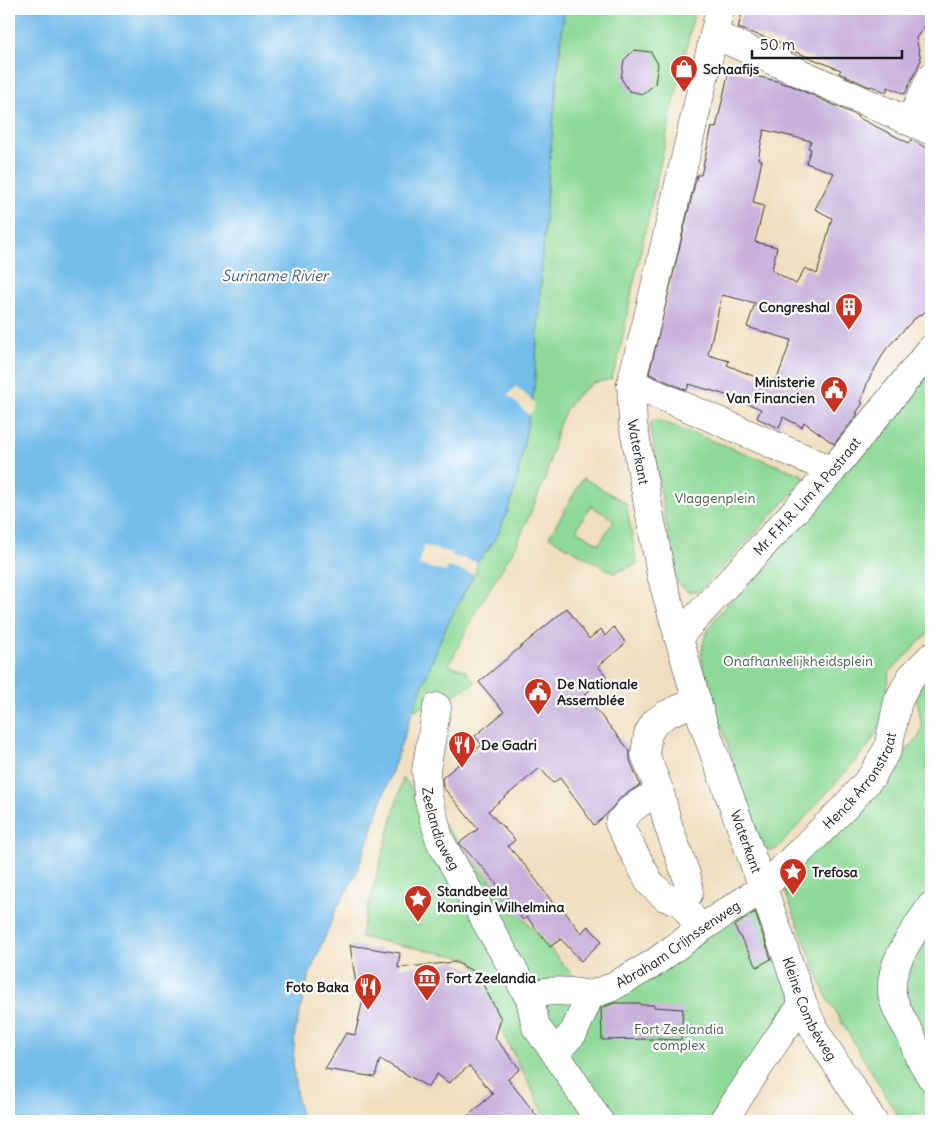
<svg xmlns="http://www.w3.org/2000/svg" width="940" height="1130" viewBox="0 0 940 1130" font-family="Delius,sans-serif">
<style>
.green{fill:#8dd996;stroke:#547a59;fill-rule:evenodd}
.water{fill:#71bcea;stroke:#466c83}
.pier{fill:#efdfbf}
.building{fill:#c7b1dc;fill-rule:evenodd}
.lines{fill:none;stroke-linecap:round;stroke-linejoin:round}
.minor-casing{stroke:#3c3934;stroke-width:29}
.major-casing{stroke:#3c3934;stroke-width:29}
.minor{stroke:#fff;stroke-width:28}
.major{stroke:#fff;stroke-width:28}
.labels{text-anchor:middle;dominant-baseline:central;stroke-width:4.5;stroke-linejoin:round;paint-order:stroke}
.poi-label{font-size:14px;font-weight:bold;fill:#1c1c1c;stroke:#fff;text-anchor:start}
.street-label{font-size:14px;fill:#1c1c1c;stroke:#fff}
.park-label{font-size:14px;fill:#445e47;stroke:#fff}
.water-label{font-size:15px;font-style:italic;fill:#3e5c6e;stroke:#fff}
</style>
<rect width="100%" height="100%" fill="#fff"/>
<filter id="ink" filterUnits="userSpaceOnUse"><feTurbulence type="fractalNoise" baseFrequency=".02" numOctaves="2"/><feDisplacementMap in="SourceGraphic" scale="10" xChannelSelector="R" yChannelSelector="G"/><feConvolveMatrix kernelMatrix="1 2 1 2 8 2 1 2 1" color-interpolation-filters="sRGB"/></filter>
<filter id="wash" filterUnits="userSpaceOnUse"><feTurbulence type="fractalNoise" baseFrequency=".0096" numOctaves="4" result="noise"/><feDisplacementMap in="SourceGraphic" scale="20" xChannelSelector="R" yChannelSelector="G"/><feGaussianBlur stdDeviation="1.12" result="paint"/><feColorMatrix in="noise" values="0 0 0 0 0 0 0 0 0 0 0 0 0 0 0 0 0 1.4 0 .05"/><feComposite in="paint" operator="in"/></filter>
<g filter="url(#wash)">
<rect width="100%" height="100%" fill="#efdfbf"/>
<!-- green -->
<path class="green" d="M564,9h131l-63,281 -14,70 -7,19 -18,4 -19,15 -9,13 -7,17 -13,51 -28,65 -41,67 -27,54 16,5 10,13 -36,20 -26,7 30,-77 31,-59 3,-12 13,-15 9,-15 11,-27 8,-30 16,-86 13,-201z
M931,362v268l-42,43 -7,49 -14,25 -91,102c-7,2 -10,2 -16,-2l-58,-178c-3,-21 0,-31 11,-49z
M655,419l148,56 1,6 -104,110h-13l-10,-9 -12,-64 -15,-95z
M583,478l43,25 11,61 -23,9 -65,-36zM591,506l23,14 -15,24 -23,-14z
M931,672v449h-30l-74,-123 -45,-114 136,-146 4,-9 -3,-20 -3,-11 3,-11z
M403,778l187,217 173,-107 40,116 -82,117h-173l-43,-83 -34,-79 -111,-22z"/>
<!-- water -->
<path class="water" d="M9,9h555l-17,179 -13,201 -18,96 -6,20 -11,27 -9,15 -13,15 -3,12 -31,59 -30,77 -42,122 -15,42 -21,38 -27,66 -13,54 -2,31 4,37 6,21h-294z"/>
<!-- pier -->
<path class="pier" d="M516,386l19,17 -2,7 -4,5 -21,-20z
M424,546l28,7v3l25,6 -3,12 -26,-7 -2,5 -27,-7z"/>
<g id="blocks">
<!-- building -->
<path class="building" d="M743,9h188v8l-15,21 5,22 -16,34 -17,-7 -2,5 -15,-6 -1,1 -31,-14 2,-3 -58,-23 1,-3 -46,-16z
M634,50l17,2 7,12 -3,20 -12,10 -14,-3 -8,-13 3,-18z
M729,70l52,12v1l9,2 68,31 -1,1 52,26 2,-3 20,10v158l-17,11 -28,30 -18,32 -7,21 2,1 -7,10 2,1 -24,30 -30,-22 -2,5 -19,-10 -4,11 -22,-10 4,-9 -35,-14 -37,-11 -2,6h-1l-37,-16 48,-199h4l11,-48 4,1zM764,130l47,11 -3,7 3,1 -5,14 28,10 -19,36 17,9 -15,56 -12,-6 -9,16 -24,-14 5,-23 -22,-5 9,-36 -11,-3 9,-43 -4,-1zM722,295l33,8 -8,24 44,13 -14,39 -2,-1 -3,6 -45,-19 2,-4 -21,-6z
M567,608l22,31 12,-10 4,7 9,-9 12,16 -28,23 9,11 -23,18 46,56v9l10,25 -19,12 -15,18 -12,10 -34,-47 -7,5 -13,-15 -52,43 27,29 -7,6 20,23 27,37 3,-3 23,30 7,-7 14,15 -21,20 -20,-22 -11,8 -23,-30 -4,3 -23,-32 -16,-19 -24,-25 -1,-1 19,-14 -35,-42 -1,-9 40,-33 -7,-9 29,-24 -25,-30z
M755,912l16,47 -14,8 -23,-41z
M350,945l50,8 -2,15 57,-6 22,11 24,46 -6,19 25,31 -12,10 33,42h-79l31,-27 -24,-28 -20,17 -12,-9 -9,13 -48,-28 -5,18 -50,-8 21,-36 9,2 11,-49 -10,-2z
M614,1003h26l1,2h13v2l29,2 -2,31 -30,-1 -49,1 -1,-32z"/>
</g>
</g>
<g filter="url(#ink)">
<use href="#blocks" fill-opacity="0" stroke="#3c3934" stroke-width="1"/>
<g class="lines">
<defs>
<g id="minor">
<path d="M715,35l216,96"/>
<path d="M910,121l21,-44"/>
<path d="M631,383l189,82 11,7"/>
<path id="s1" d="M678,637l153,-165 100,-123"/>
<path id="s2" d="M437,707l-11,63 2,27 12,44 90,158 6,28 18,24 45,70"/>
<path d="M660,792c-16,8 -32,16 -41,32l31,59 15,14 17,5 9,14"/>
<path d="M682,902l7,-9 -2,-16 -19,-52 -8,-33 -15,-38 3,-20 7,-12 12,-8 30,-13"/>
<path d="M931,906c-16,25 -42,56 -39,87 2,15 12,29 19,42 3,7 5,15 8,22 4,6 8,13 12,20"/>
<path d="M530,999c5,-3 10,-6 15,-7 14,-2 31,0 45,3"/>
<path id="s3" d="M554,1051l10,-8 10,-11 16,-37 20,-7 41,-23 51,-37 61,-40"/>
<path d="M723,1121l57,-86 23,-31"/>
</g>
<g id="major">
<path id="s4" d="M720,9l-73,312 -16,62 2,41 28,151 42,148 60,165 40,116 11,25 59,92"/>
<path id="s5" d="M763,888l83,-82 26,-30 16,-28 10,-47 13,-24 20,-20"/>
</g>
</defs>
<!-- minor casing -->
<use href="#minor" class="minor-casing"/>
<!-- major casing -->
<use href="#major" class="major-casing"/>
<!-- minor -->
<use href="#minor" class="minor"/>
<!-- major -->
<use href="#major" class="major"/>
</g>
</g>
<!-- icons -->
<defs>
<symbol id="shop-pin" viewBox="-11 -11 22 30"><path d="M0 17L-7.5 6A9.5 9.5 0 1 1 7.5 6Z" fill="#c8321e" stroke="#fff"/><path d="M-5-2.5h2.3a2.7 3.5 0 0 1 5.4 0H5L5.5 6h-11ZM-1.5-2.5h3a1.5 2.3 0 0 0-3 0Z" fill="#fff"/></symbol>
<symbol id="building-pin" viewBox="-11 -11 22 30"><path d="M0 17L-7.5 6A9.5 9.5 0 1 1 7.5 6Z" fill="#c8321e" stroke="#fff"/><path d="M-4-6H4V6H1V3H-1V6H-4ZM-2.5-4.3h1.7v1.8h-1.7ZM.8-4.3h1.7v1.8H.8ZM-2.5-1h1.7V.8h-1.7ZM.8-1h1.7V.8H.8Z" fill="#fff"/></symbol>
<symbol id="civic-pin" viewBox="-11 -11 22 30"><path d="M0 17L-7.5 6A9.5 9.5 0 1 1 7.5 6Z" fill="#c8321e" stroke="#fff"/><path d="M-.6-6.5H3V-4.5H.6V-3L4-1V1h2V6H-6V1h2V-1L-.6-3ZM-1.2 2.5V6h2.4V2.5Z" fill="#fff"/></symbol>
<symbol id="restaurant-pin" viewBox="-11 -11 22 30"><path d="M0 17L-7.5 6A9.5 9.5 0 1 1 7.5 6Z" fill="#c8321e" stroke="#fff"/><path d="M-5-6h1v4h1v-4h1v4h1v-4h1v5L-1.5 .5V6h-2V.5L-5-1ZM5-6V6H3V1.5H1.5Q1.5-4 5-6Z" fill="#fff"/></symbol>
<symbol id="sight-pin" viewBox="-11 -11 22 30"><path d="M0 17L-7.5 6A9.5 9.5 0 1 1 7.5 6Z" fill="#c8321e" stroke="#fff"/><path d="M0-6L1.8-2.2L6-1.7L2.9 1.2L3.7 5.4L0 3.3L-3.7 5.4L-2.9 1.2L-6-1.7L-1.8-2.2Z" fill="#fff"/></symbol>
<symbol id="museum-pin" viewBox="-11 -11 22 30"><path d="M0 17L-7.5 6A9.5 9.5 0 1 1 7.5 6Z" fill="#c8321e" stroke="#fff"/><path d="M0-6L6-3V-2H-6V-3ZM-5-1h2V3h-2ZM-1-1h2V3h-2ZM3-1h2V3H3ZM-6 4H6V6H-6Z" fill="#fff"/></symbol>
</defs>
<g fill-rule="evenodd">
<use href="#shop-pin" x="668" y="53" width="32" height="43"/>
<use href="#building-pin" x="833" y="291" width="32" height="43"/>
<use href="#civic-pin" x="818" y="374" width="32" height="43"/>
<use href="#civic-pin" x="522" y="676" width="32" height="43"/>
<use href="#restaurant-pin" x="446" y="729" width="32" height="43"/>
<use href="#sight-pin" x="777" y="856" width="32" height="43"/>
<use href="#sight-pin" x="402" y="883" width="32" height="43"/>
<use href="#museum-pin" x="411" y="962" width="32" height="43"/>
<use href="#restaurant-pin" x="352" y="971" width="32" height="43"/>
</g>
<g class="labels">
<!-- poi labels -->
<g class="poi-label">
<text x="703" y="69">Schaafijs</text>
<text x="830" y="307" text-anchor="end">Congreshal</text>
<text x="815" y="382" text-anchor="end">Ministerie<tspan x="815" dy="16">Van Financien</tspan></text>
<text x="557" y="684">De Nationale<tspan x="557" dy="16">Assemblée</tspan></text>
<text x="481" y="745">De Gadri</text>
<text x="812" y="872">Trefosa</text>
<text x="437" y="891">Standbeeld<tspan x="437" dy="16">Koningin Wilhelmina</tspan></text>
<text x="446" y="978">Fort Zeelandia</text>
<text x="349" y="987" text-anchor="end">Foto Baka</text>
</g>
<!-- street labels -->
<g class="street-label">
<text stroke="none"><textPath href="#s4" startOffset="454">Waterkant</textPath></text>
<text stroke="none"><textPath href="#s1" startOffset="191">Mr. F.H.R. Lim A Postraat</textPath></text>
<text stroke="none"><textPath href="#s5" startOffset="146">Henck Arronstraat</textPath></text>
<text stroke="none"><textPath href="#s2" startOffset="125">Zeelandiaweg</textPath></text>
<text stroke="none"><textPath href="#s4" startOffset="859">Waterkant</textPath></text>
<text stroke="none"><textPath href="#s3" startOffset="170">Abraham Crijnssenweg</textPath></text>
<text stroke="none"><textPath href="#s4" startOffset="1038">Kleine Combéweg</textPath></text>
</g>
<!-- park labels -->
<g class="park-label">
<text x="715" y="498">Vlaggenplein</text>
<text x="798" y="661">Onafhankelijkheidsplein</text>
<text x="679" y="1029">Fort Zeelandia<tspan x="679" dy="16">complex</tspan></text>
</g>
<!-- water labels -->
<g class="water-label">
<text x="275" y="275">Suriname Rivier</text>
</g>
</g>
<!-- margin -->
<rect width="940" height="1130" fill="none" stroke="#fff" stroke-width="30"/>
<!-- scale -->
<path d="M752 50v8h150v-8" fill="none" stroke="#1c1c1c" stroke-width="2.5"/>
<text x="760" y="50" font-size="15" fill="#1c1c1c" stroke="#ffffff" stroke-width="4" paint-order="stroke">50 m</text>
</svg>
